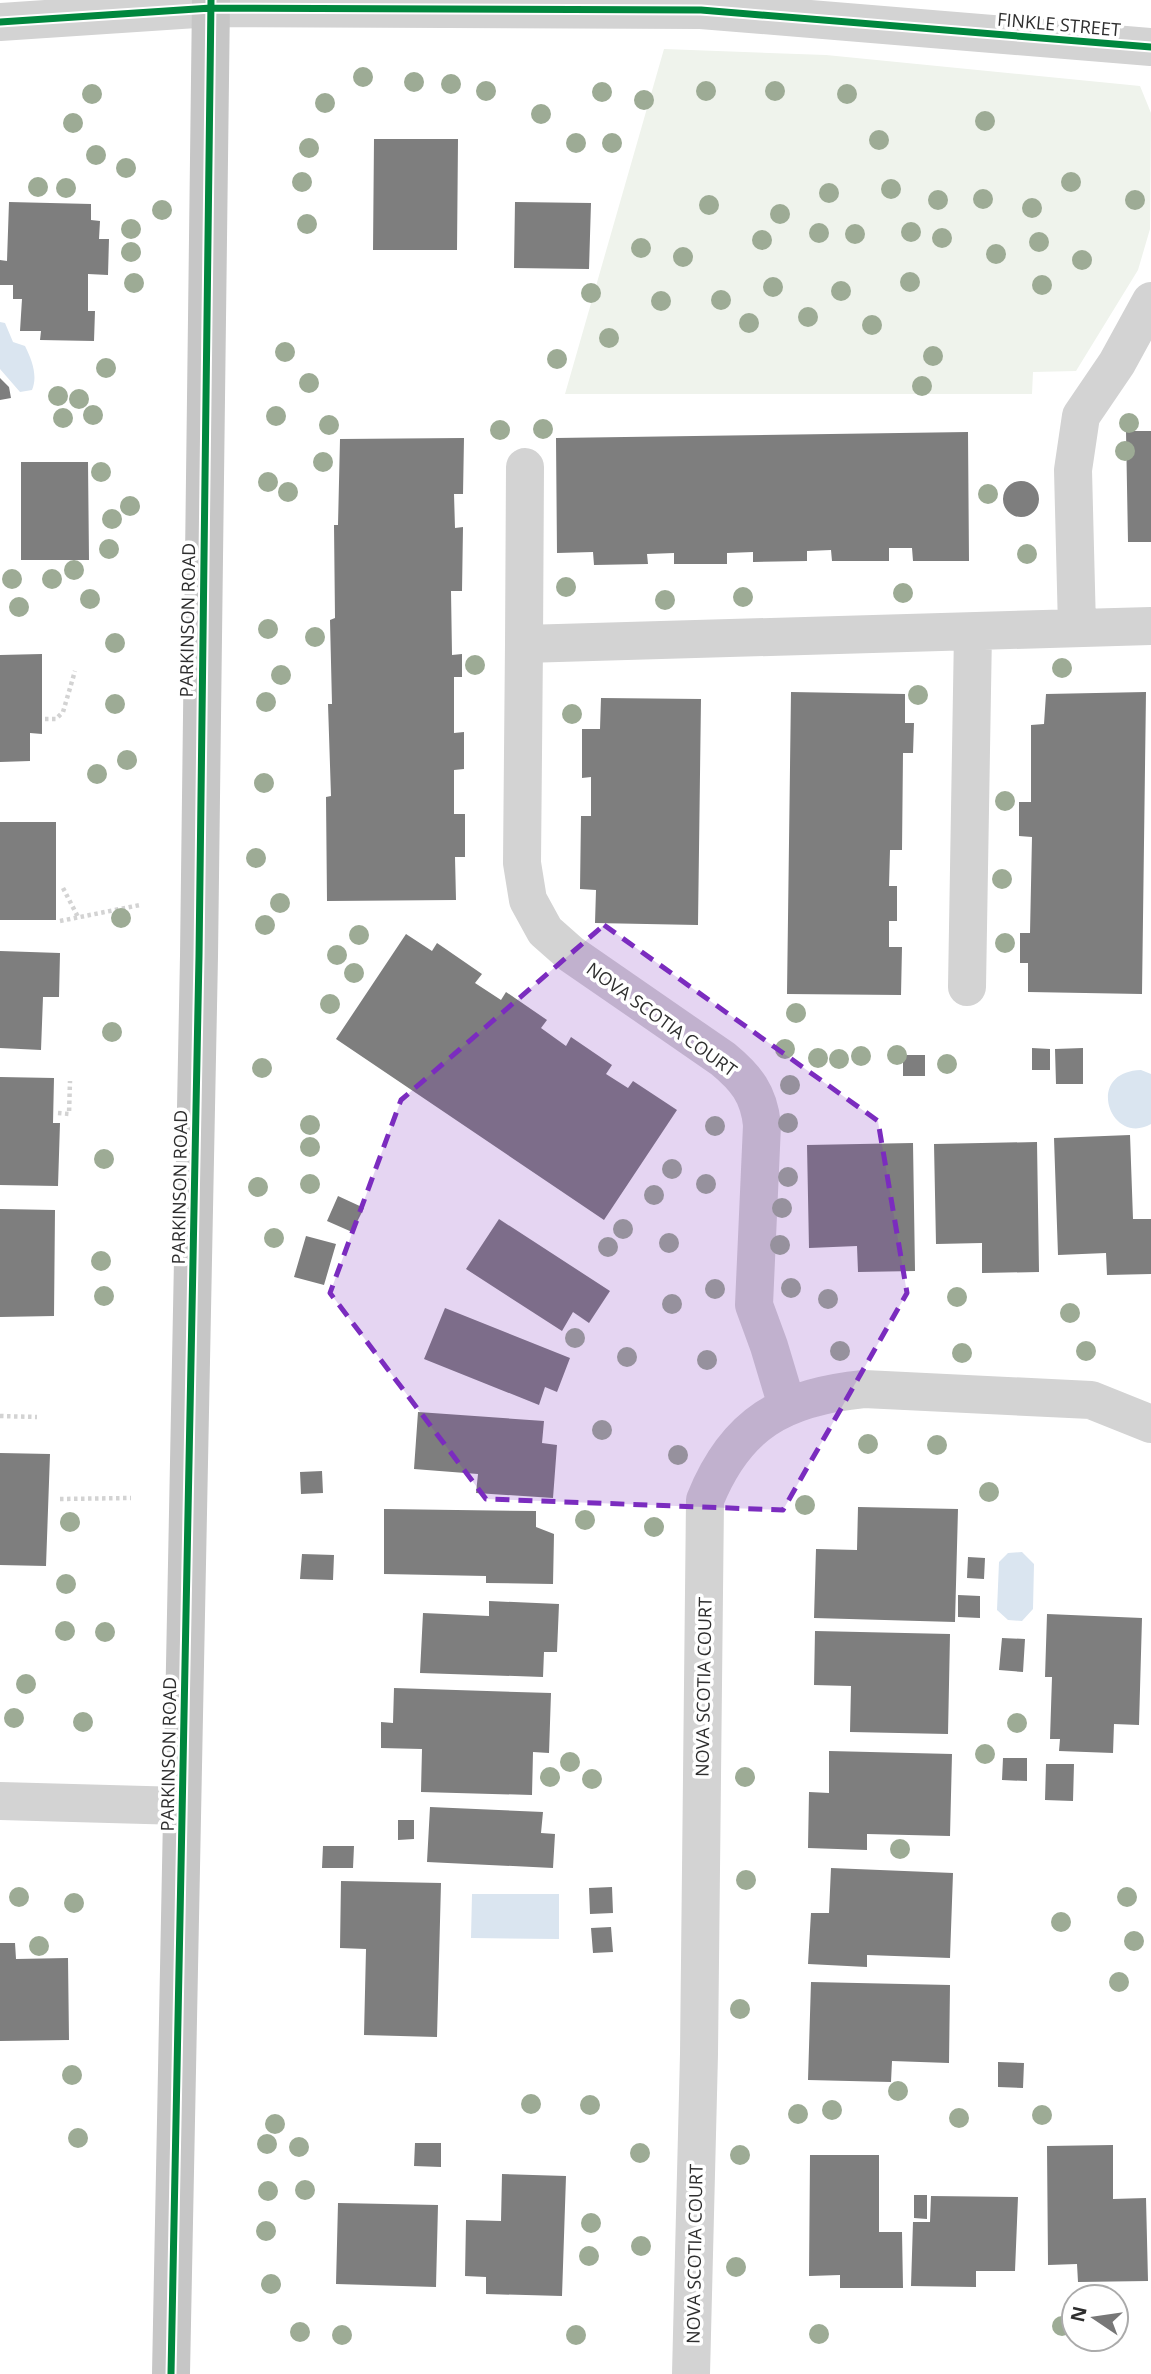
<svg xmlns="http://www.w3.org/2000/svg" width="1151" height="2374" viewBox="0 0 1151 2374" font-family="'Open Sans',sans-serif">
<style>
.green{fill:#eff3ec}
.water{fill:#dae5f0}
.building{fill:#7e7e7e}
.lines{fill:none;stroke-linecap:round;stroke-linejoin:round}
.path{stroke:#d3d3d3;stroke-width:4.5;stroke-dasharray:3.5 3.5;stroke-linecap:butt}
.minor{stroke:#d3d3d3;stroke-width:38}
.major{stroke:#c6c6c6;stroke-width:38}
.cycleway-casing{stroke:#fff;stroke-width:11}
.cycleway{stroke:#00873e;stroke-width:7}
.tree{fill:#9dab95}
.marked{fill:#7b2cbf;fill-opacity:0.2;stroke:#7b2cbf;stroke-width:5;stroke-dasharray:14 9;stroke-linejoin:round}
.labels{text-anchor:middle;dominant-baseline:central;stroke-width:7;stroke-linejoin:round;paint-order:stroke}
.street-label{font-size:18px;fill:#2e2e2e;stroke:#fff}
</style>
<rect width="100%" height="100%" fill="#fff"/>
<!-- green -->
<path class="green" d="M664,49l162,6 314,31 11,27 -1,116 -12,41 -62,101 -43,1 -1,22h-467z"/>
<!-- water -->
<path class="water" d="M0,322l5,1 8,19 12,4c7,14 13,30 7,44l-12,2 -20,-23z
M1141,1070l10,4v50c-40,23 -68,-52 -10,-54z
M1022,1552l12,12 -1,45 -11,12 -14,-1 -11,-10 2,-48 9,-9z
M472,1894h87v45l-88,-1z"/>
<!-- building -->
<path class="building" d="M374,139h84l-1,111h-84z
M9,202l82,2v16l9,1 -1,18h10l-1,36 -20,-1v37h7l-1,30 -54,-1 1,-9h-21l2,-32h-9v-14h-13v-25l7,1z
M515,202l76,1 -2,66 -75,-1z
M0,378l9,9 2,11 -11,2z
M1126,431h25v111h-23z
M968,432l1,129h-56l-1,-13h-23v13h-57l-1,-11 -24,1v10l-54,1v-10l-26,1v11h-53v-11l-27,1 1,10 -54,1 -1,-13 -36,1 -1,-115z
M464,438l-1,56h-9l1,34 8,-1 -1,64h-11l1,64 10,-1v23h-8v56l10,-1v37l-10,1v44h11v43h-10l1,43 -129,1 -1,-104 5,-1 -3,-92h4l-2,-84 5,-2 -1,-93h4l2,-86z
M21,462h67l1,98h-68z
M1003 499a18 18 0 1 1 36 0a18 18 0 1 1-36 0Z
M42,654v80l-12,-1v28l-30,1v-107z
M791,692l114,2v29h9l-1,30h-10l-1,97h-12l-1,36h8v35h-8v26h13l-1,48 -114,-1z
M1146,692l-4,302 -114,-2v-29h-8v-30h10l2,-96 -13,-1v-34h12v-77l13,-1 2,-30z
M601,698l100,1 -3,226 -103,-2 1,-33 -16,-1 1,-73h10v-39l-9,1v-49h18z
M0,822h56v98h-56z
M406,934l26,17 5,-8 45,31 -7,9 26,17 5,-8 41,28 -6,8 25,18 5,-9 41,28 -6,9 22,14 5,-7 44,29 -73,110 -268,-181z
M0,951l60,2 -1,44h-16l-2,53 -41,-2z
M1032,1048l18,1v21h-18z
M1083,1048v36h-27l-1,-35z
M903,1055h22v21h-22z
M0,1077l54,1 -1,45h7l-2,63 -58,-1z
M1130,1135l3,84h18v55l-44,1 -1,-22 -48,2 -4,-117z
M1037,1142l2,130 -57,1v-30l-46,1 -2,-100z
M913,1143l2,128 -57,1 -1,-26 -48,2 -2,-103z
M338,1196l26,12 -12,24 -25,-11z
M0,1209l55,1 -1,106 -54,1z
M499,1219l111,72 -21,32 -16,-11 -11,19 -96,-62z
M306,1236l30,8 -12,41 -30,-8z
M445,1308l125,50 -13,34 -12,-5 -6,18 -115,-46z
M418,1412l126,9 -2,22 15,2 -4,53 -77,-5 2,-19 -64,-5z
M0,1453l50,1 -4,112 -46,-1z
M322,1471l1,22 -22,1 -1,-22z
M858,1507l100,2 -3,113 -141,-4 2,-69 41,1z
M384,1509l152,2v16l18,7 -1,50 -67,-1v-7l-102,-2z
M302,1554l32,1 -1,25 -33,-1z
M968,1557l17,1 -1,21 -17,-1z
M958,1595l22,1v22l-22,-1z
M489,1601l70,3 -2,48h-13l-1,25 -123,-4 3,-60 66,3z
M1047,1614l95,4 -3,107 -25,-1 -1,29 -54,-2 1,-12h-10l2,-62h-7z
M815,1631l135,3 -2,100 -98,-2 1,-46 -37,-1z
M1002,1638l23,1 -2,33 -24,-2z
M394,1688l157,5 -2,60 -16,-1 -1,43 -111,-3 1,-43 -41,-1v-26l12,1z
M829,1751l123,3 -2,82 -83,-2v16l-59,-2 1,-56 20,1z
M1003,1758h24v23l-25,-1z
M1046,1764h28l-1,37 -28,-1z
M430,1807l113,5 -2,21 14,1 -2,34 -126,-6z
M398,1820h16v19l-16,1z
M323,1846h31l-1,22h-31z
M831,1868l122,5 -3,85 -83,-3v12l-59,-3 3,-51h18z
M341,1881l100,2 -4,154 -73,-2 2,-86 -26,-1z
M612,1887l1,26 -23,1 -1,-26z
M611,1927l2,25 -20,1 -2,-25z
M0,1943h15l1,16 52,-1 1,82 -69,1z
M811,1982l139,3 -1,78 -57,-2 -1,21 -83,-2z
M998,2062l26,1 -1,25 -25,-1z
M415,2143h26v24l-27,-1z
M1113,2145v54l33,-1 2,83 -70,1 -1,-18 -29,1 -1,-119z
M810,2155h69v77h23l1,56h-63v-13l-31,1z
M502,2174l64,2 -4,120 -76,-2v-17l-21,-1 1,-56 35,1z
M914,2195h13v24l-13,-1z
M931,2196l87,1 -3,74h-39v16l-65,-1 2,-64h17z
M338,2203l100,2 -2,82 -100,-3z"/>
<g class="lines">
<!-- path -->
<path class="path" d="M45,719h11l7,-7 12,-41
M63,888l15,29
M60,921l80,-16
M58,1113l11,1 1,-33
M0,1416l37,1
M60,1499l71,-1"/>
<!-- minor -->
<path class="minor" d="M0,22l211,-14 490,2 450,37
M1077,627l-4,-157 8,-54 36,-53 34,-62
M524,644l1,-177
M967,987l6,-355
M787,1406l-18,-60 -15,-41 8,-180c-3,-31 -16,-47 -39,-66l-152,-105 -26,-23 -17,-31 -6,-37 2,-219 627,-18
M0,1801l182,5
M691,2374l8,-320 6,-554c31,-77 78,-103 159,-111l227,11 60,24"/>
<!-- major -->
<path class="major" d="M171,2374l28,-1418 12,-956"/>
<defs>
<path id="cycleway" d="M0,22l211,-14 490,2 450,37
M171,2374l28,-1418 12,-956"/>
</defs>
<!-- cycleway casing -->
<use href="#cycleway" class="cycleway-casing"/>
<!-- cycleway -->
<use href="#cycleway" class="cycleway"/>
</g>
<!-- trees -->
<g class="tree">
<circle cx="363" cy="77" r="10"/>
<circle cx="414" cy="82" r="10"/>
<circle cx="451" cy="84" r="10"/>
<circle cx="486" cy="91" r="10"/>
<circle cx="706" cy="91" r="10"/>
<circle cx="775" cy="91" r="10"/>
<circle cx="602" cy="92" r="10"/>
<circle cx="92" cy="94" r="10"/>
<circle cx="847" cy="94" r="10"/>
<circle cx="644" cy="100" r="10"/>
<circle cx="325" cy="103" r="10"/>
<circle cx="541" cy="114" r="10"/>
<circle cx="985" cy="121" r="10"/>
<circle cx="73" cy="123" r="10"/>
<circle cx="879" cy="140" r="10"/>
<circle cx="576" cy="143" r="10"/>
<circle cx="612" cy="143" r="10"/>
<circle cx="309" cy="148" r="10"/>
<circle cx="96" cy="155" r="10"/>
<circle cx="126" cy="168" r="10"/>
<circle cx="302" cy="182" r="10"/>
<circle cx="1071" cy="182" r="10"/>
<circle cx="38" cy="187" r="10"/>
<circle cx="66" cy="188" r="10"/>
<circle cx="891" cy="189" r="10"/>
<circle cx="829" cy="193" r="10"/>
<circle cx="983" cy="199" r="10"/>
<circle cx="938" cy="200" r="10"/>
<circle cx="1135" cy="200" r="10"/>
<circle cx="709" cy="205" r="10"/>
<circle cx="1032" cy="208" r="10"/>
<circle cx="162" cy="210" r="10"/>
<circle cx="780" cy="214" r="10"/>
<circle cx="307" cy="224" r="10"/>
<circle cx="131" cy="229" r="10"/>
<circle cx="911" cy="232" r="10"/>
<circle cx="819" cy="233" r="10"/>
<circle cx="855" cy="234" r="10"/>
<circle cx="942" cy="238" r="10"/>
<circle cx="762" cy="240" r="10"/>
<circle cx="1039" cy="242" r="10"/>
<circle cx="641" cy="248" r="10"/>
<circle cx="131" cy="252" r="10"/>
<circle cx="996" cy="254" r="10"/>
<circle cx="683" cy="257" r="10"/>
<circle cx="1082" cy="260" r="10"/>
<circle cx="910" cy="282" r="10"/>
<circle cx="134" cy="283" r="10"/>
<circle cx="1042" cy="285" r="10"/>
<circle cx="773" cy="287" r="10"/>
<circle cx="841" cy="291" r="10"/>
<circle cx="591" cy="293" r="10"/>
<circle cx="721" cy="300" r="10"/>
<circle cx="661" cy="301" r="10"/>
<circle cx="808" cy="317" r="10"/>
<circle cx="749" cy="323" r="10"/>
<circle cx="872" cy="325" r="10"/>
<circle cx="609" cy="338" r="10"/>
<circle cx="285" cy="352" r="10"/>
<circle cx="933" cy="356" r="10"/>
<circle cx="557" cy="359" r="10"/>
<circle cx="106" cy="368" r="10"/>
<circle cx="309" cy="383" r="10"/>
<circle cx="922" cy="386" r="10"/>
<circle cx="58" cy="396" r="10"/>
<circle cx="79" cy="399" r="10"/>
<circle cx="93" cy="415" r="10"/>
<circle cx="276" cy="416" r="10"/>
<circle cx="63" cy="418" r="10"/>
<circle cx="1129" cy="423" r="10"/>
<circle cx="329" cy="425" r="10"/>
<circle cx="543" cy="429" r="10"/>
<circle cx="500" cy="430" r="10"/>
<circle cx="1125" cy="451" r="10"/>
<circle cx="323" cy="462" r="10"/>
<circle cx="101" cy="472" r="10"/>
<circle cx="268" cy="482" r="10"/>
<circle cx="288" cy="492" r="10"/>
<circle cx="988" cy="494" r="10"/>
<circle cx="130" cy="506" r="10"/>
<circle cx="112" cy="519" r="10"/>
<circle cx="109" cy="549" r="10"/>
<circle cx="1027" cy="554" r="10"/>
<circle cx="74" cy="570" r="10"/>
<circle cx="12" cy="579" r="10"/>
<circle cx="52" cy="579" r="10"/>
<circle cx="566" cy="587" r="10"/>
<circle cx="903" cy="593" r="10"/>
<circle cx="743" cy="597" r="10"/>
<circle cx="90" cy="599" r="10"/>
<circle cx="665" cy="600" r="10"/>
<circle cx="19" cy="607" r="10"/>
<circle cx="268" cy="629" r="10"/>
<circle cx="315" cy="637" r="10"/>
<circle cx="115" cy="643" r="10"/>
<circle cx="475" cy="665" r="10"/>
<circle cx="1062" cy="668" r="10"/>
<circle cx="281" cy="675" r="10"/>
<circle cx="918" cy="695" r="10"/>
<circle cx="266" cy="702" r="10"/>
<circle cx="115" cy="704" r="10"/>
<circle cx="572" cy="714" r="10"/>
<circle cx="127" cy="760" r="10"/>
<circle cx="97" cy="774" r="10"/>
<circle cx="264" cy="783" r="10"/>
<circle cx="1005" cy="801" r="10"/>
<circle cx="256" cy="858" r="10"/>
<circle cx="1002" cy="879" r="10"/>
<circle cx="280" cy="903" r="10"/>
<circle cx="121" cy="918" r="10"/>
<circle cx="265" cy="925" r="10"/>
<circle cx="359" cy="935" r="10"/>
<circle cx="1005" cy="943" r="10"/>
<circle cx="337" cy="955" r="10"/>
<circle cx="354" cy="973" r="10"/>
<circle cx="330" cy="1004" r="10"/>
<circle cx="796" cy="1013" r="10"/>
<circle cx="112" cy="1032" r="10"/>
<circle cx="785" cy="1049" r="10"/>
<circle cx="897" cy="1055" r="10"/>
<circle cx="861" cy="1056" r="10"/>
<circle cx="818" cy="1058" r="10"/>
<circle cx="839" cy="1059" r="10"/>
<circle cx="947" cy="1064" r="10"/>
<circle cx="262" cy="1068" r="10"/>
<circle cx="790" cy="1085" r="10"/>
<circle cx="788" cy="1123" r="10"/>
<circle cx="310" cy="1125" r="10"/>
<circle cx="715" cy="1126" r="10"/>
<circle cx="310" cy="1147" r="10"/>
<circle cx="104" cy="1159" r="10"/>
<circle cx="672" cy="1169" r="10"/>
<circle cx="788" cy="1177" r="10"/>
<circle cx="310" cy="1184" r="10"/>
<circle cx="706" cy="1184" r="10"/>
<circle cx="258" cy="1187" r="10"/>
<circle cx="654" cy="1195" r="10"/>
<circle cx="782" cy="1208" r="10"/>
<circle cx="623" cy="1229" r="10"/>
<circle cx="274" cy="1238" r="10"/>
<circle cx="669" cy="1243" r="10"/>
<circle cx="780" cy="1245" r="10"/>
<circle cx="608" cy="1247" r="10"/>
<circle cx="101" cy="1261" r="10"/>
<circle cx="791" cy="1288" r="10"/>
<circle cx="715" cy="1289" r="10"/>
<circle cx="104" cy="1296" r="10"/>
<circle cx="957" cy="1297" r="10"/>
<circle cx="828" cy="1299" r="10"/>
<circle cx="672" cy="1304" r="10"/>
<circle cx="1070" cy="1313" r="10"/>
<circle cx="575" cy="1338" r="10"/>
<circle cx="840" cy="1351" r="10"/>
<circle cx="1086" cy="1351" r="10"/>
<circle cx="962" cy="1353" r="10"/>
<circle cx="627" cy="1357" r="10"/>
<circle cx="707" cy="1360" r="10"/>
<circle cx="602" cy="1430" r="10"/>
<circle cx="868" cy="1444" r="10"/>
<circle cx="937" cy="1445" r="10"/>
<circle cx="678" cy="1455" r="10"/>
<circle cx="989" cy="1492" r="10"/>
<circle cx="805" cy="1505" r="10"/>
<circle cx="585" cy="1520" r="10"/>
<circle cx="70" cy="1522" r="10"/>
<circle cx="654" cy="1527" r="10"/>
<circle cx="66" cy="1584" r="10"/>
<circle cx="65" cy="1631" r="10"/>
<circle cx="105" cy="1632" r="10"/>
<circle cx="26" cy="1684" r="10"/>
<circle cx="14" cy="1718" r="10"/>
<circle cx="83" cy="1722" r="10"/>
<circle cx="1017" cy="1723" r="10"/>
<circle cx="985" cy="1754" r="10"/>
<circle cx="570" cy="1762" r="10"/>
<circle cx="550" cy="1777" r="10"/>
<circle cx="745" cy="1777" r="10"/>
<circle cx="592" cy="1779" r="10"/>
<circle cx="900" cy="1849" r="10"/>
<circle cx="746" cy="1880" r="10"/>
<circle cx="19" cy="1897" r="10"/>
<circle cx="1127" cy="1897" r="10"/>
<circle cx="74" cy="1903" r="10"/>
<circle cx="1061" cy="1922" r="10"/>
<circle cx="1134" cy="1941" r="10"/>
<circle cx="39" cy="1946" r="10"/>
<circle cx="1119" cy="1982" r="10"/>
<circle cx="740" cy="2009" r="10"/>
<circle cx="72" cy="2075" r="10"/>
<circle cx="898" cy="2091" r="10"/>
<circle cx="531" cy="2104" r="10"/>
<circle cx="590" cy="2105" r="10"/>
<circle cx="832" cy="2110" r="10"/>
<circle cx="798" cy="2114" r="10"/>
<circle cx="1042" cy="2115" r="10"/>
<circle cx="959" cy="2118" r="10"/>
<circle cx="275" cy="2124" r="10"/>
<circle cx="78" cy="2138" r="10"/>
<circle cx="267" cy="2144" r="10"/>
<circle cx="299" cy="2147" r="10"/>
<circle cx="640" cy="2153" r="10"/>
<circle cx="740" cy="2155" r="10"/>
<circle cx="305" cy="2190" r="10"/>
<circle cx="268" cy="2191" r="10"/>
<circle cx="591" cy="2223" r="10"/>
<circle cx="266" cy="2231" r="10"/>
<circle cx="641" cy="2246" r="10"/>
<circle cx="589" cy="2256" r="10"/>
<circle cx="736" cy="2267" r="10"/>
<circle cx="271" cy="2284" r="10"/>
<circle cx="1062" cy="2326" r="10"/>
<circle cx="300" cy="2332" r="10"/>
<circle cx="819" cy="2334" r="10"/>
<circle cx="342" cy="2335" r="10"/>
<circle cx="576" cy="2335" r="10"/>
</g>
<!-- marked area -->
<path class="marked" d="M604,925l274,196 29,172 -124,217 -297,-11 -156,-206 71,-193z"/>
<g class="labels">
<!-- street labels -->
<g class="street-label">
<text transform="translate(1059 24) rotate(5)">FINKLE STREET</text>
<text transform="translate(187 620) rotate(-89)">PARKINSON ROAD</text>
<text transform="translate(662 1019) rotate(36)">NOVA SCOTIA COURT</text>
<text transform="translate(179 1187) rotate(-89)">PARKINSON ROAD</text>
<text transform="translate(703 1687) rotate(-89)">NOVA SCOTIA COURT</text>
<text transform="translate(168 1754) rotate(-89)">PARKINSON ROAD</text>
<text transform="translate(694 2254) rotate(-89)">NOVA SCOTIA COURT</text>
</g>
</g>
<!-- north arrow -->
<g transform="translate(1095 2318) rotate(283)"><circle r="33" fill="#ffffff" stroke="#ababab" stroke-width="2"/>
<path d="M0-5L12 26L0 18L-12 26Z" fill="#777777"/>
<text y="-10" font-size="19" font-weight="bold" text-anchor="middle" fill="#2e2e2e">N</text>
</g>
</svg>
